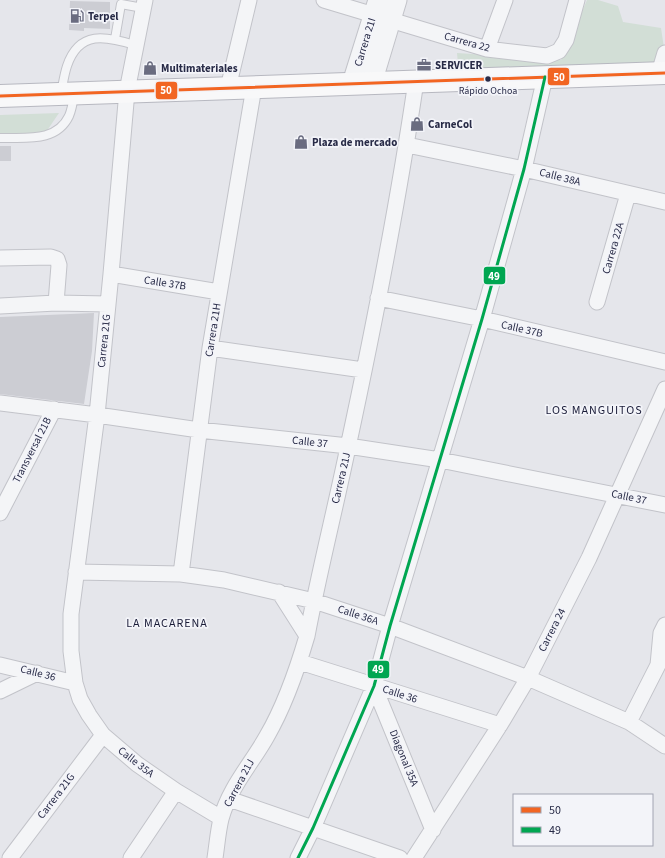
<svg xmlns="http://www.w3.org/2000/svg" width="665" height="858" viewBox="0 0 665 858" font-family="'Source Sans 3',sans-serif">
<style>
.green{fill:#d2ded6}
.building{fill:#cccdd3}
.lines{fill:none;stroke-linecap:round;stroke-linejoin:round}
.service-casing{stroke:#c2c3c9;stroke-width:10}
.minor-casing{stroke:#c2c3c9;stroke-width:17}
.tertiary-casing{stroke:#c2c3c9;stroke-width:21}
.trunk-casing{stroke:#b7b8c0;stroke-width:24}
.service{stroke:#f4f5f7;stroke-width:8}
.minor{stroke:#f4f5f7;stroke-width:15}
.tertiary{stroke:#f4f5f7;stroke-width:19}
.trunk{stroke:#f8f8f9;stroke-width:22}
.bus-1-casing{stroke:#f3f4f9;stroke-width:6}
.bus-2-casing{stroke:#f3f4f9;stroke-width:6}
.bus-1{stroke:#f26522;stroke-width:3}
.bus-2{stroke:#00a651;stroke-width:3}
.bus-dot{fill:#282b47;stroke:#f3f4f9;stroke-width:1.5}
.labels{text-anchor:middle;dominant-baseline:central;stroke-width:3.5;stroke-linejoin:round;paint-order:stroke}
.bus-label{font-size:10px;fill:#282b47;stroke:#f3f4f9}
.poi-label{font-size:11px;font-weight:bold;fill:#282b47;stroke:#f3f4f9;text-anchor:start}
.street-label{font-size:11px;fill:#282b47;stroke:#f3f4f9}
.neighbourhood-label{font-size:12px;letter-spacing:1px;fill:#1a1c38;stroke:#f3f4f9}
.line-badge{stroke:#f3f4f9;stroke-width:1.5}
.badge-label{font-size:11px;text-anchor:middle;font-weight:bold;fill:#fff}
</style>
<rect width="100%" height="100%" fill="#e5e6eb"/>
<!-- green -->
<path class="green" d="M587,0h11l20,6 5,16 38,6 3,20 -4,17 -201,9 -2,-21 104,7z
M59,113l-15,22 -44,2v-22z"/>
<!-- building -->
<path class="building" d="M70,1l40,1v27l-26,-1v3l-15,-1z
M0,146h11v15h-11z
M94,313l-2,38 -8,53 -84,-10v-77z"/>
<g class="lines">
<defs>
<path id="service" d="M115,39l6,-35 22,4
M61,93c2,-9 3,-18 6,-27 12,-36 39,-30 68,-21
M0,138c25,-1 56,5 69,-22 3,-7 4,-14 5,-21"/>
<path id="minor" d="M145,0l-18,91 -16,183 -14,141 -26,199v37l4,32 5,16 9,16 14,20 34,29 39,27 45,27
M324,0l163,49 60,7 12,-5 7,-11 11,-40
M487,49l18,-49
M659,73l6,-20
M228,88l21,-88
M407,145l117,24 141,33
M0,258l51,-1 6,2 2,6 -3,38
M111,274l108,18
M378,298l104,21 183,43
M597,302l31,-108
M0,306l56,-3 52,1
M210,348l153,22
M0,403l97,12 102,15 149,16 92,14 225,45
M0,513l54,-104
M76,572l105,2 43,6 90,21 76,25 138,52 101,44 36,24
M181,574l29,-226 44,-261
M279,592l28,44
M300,662l200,63
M0,665l75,18
M374,686l59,144
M0,691l37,-18
M629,722l29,-57 3,-32 4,-8
M229,799l171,59
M10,858l93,-123
M131,858l45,-67
M215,858c2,-13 3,-27 6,-39 8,-31 31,-56 46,-83 18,-31 30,-66 40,-100 12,-64 28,-126 41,-189 26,-121 50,-243 68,-366
M298,858l15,-30 61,-142 16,-60 92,-307 42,-150 21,-92
M414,858l86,-133 28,-47 61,-120 76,-169"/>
<path id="tertiary" d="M352,83l26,-83
M372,83l25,-83"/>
<path id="trunk" d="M0,96l665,-23"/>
</defs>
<!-- service casing -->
<use href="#service" class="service-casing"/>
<!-- minor casing -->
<use href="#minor" class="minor-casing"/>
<!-- tertiary casing -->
<use href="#tertiary" class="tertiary-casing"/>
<!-- trunk casing -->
<use href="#trunk" class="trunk-casing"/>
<!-- service -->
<use href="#service" class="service"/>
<!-- minor -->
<use href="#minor" class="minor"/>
<!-- tertiary -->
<use href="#tertiary" class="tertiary"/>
<!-- trunk -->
<use href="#trunk" class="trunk"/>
<defs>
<path id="bus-1" d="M0,96l665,-23"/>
<path id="bus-2" d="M298,858l15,-30 61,-142 16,-60 92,-307 42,-150 21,-92"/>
</defs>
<!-- bus-1 casing -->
<use href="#bus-1" class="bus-1-casing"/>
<!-- bus-2 casing -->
<use href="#bus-2" class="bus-2-casing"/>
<!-- bus-1 -->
<use href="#bus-1" class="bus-1"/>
<!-- bus-2 -->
<use href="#bus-2" class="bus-2"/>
</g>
<!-- icons -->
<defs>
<symbol id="fuel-bare" viewBox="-9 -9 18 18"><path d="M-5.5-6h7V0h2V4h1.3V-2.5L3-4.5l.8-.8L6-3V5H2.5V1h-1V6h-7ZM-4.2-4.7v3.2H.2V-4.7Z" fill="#6a6c80" stroke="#f3f4f9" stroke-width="2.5" paint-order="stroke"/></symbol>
<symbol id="office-bare" viewBox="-9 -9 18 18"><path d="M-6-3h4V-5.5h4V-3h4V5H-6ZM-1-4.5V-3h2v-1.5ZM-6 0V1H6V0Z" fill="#6a6c80" stroke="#f3f4f9" stroke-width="2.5" paint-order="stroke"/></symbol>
<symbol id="shop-bare" viewBox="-9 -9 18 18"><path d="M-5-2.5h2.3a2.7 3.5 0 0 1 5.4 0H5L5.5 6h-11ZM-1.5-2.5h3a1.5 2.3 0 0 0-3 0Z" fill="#6a6c80" stroke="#f3f4f9" stroke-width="2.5" paint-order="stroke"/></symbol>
</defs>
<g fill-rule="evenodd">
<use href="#fuel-bare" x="67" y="6" width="20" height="20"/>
<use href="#office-bare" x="414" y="55" width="20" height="20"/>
<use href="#shop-bare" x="140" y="58" width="20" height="20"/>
<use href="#shop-bare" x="407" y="114" width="20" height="20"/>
<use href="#shop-bare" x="291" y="132" width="20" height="20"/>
</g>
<!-- markers -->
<circle class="bus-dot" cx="488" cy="79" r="3.5"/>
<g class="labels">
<!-- bus labels -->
<g class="bus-label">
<text x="488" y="91">Rápido Ochoa</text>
</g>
<!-- poi labels -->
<g class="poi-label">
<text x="88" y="16">Terpel</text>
<text x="435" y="65">SERVICER</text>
<text x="161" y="68">Multimateriales</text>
<text x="428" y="124">CarneCol</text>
<text x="312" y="142">Plaza de mercado</text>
</g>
<!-- street labels -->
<g class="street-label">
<text transform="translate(365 42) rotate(-73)">Carrera 21I</text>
<text transform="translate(467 42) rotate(16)">Carrera 22</text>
<text transform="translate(560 177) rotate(14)">Calle 38A</text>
<text transform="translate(613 248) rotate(-74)">Carrera 22A</text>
<text transform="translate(165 283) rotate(9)">Calle 37B</text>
<text transform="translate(522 329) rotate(13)">Calle 37B</text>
<text transform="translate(213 330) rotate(-81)">Carrera 21H</text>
<text transform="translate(104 341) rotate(-84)">Carrera 21G</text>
<text transform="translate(310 442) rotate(6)">Calle 37</text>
<text transform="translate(32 450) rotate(-63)">Transversal 21B</text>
<text transform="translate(341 478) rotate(-77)">Carrera 21J</text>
<text transform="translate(629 497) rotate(12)">Calle 37</text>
<text transform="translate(358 615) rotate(18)">Calle 36A</text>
<text transform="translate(552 630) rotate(-63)">Carrera 24</text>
<text transform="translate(38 673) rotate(14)">Calle 36</text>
<text transform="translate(400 694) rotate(18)">Calle 36</text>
<text transform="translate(404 758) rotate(68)">Diagonal 35A</text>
<text transform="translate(136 762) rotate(38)">Calle 35A</text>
<text transform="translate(239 783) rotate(-62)">Carrera 21J</text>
<text transform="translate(56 796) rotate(-53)">Carrera 21G</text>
</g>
<!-- neighbourhood labels -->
<g class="neighbourhood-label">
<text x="594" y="410">LOS MANGUITOS</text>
<text x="167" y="623">LA MACARENA</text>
</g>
</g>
<g class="line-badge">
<rect x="547" y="67" width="23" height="19" rx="4" fill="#f26522"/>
<rect x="155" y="81" width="23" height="19" rx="4" fill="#f26522"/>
<rect x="483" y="266" width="23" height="19" rx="4" fill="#00a651"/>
<rect x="367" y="660" width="23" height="19" rx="4" fill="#00a651"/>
</g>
<g class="badge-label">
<text x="559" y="81">50</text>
<text x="166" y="94">50</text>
<text x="494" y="280">49</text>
<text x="378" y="673">49</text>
</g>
<!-- legend -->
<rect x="513" y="794" width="140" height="52" fill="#f3f4f9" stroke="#a2a4b2"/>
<rect x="521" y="807" width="20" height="6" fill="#f26522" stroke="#a2a4b2"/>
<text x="549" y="814" font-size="12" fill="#282b47">50</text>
<rect x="521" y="827" width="20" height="6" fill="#00a651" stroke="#a2a4b2"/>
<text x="549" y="834" font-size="12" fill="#282b47">49</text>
</svg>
